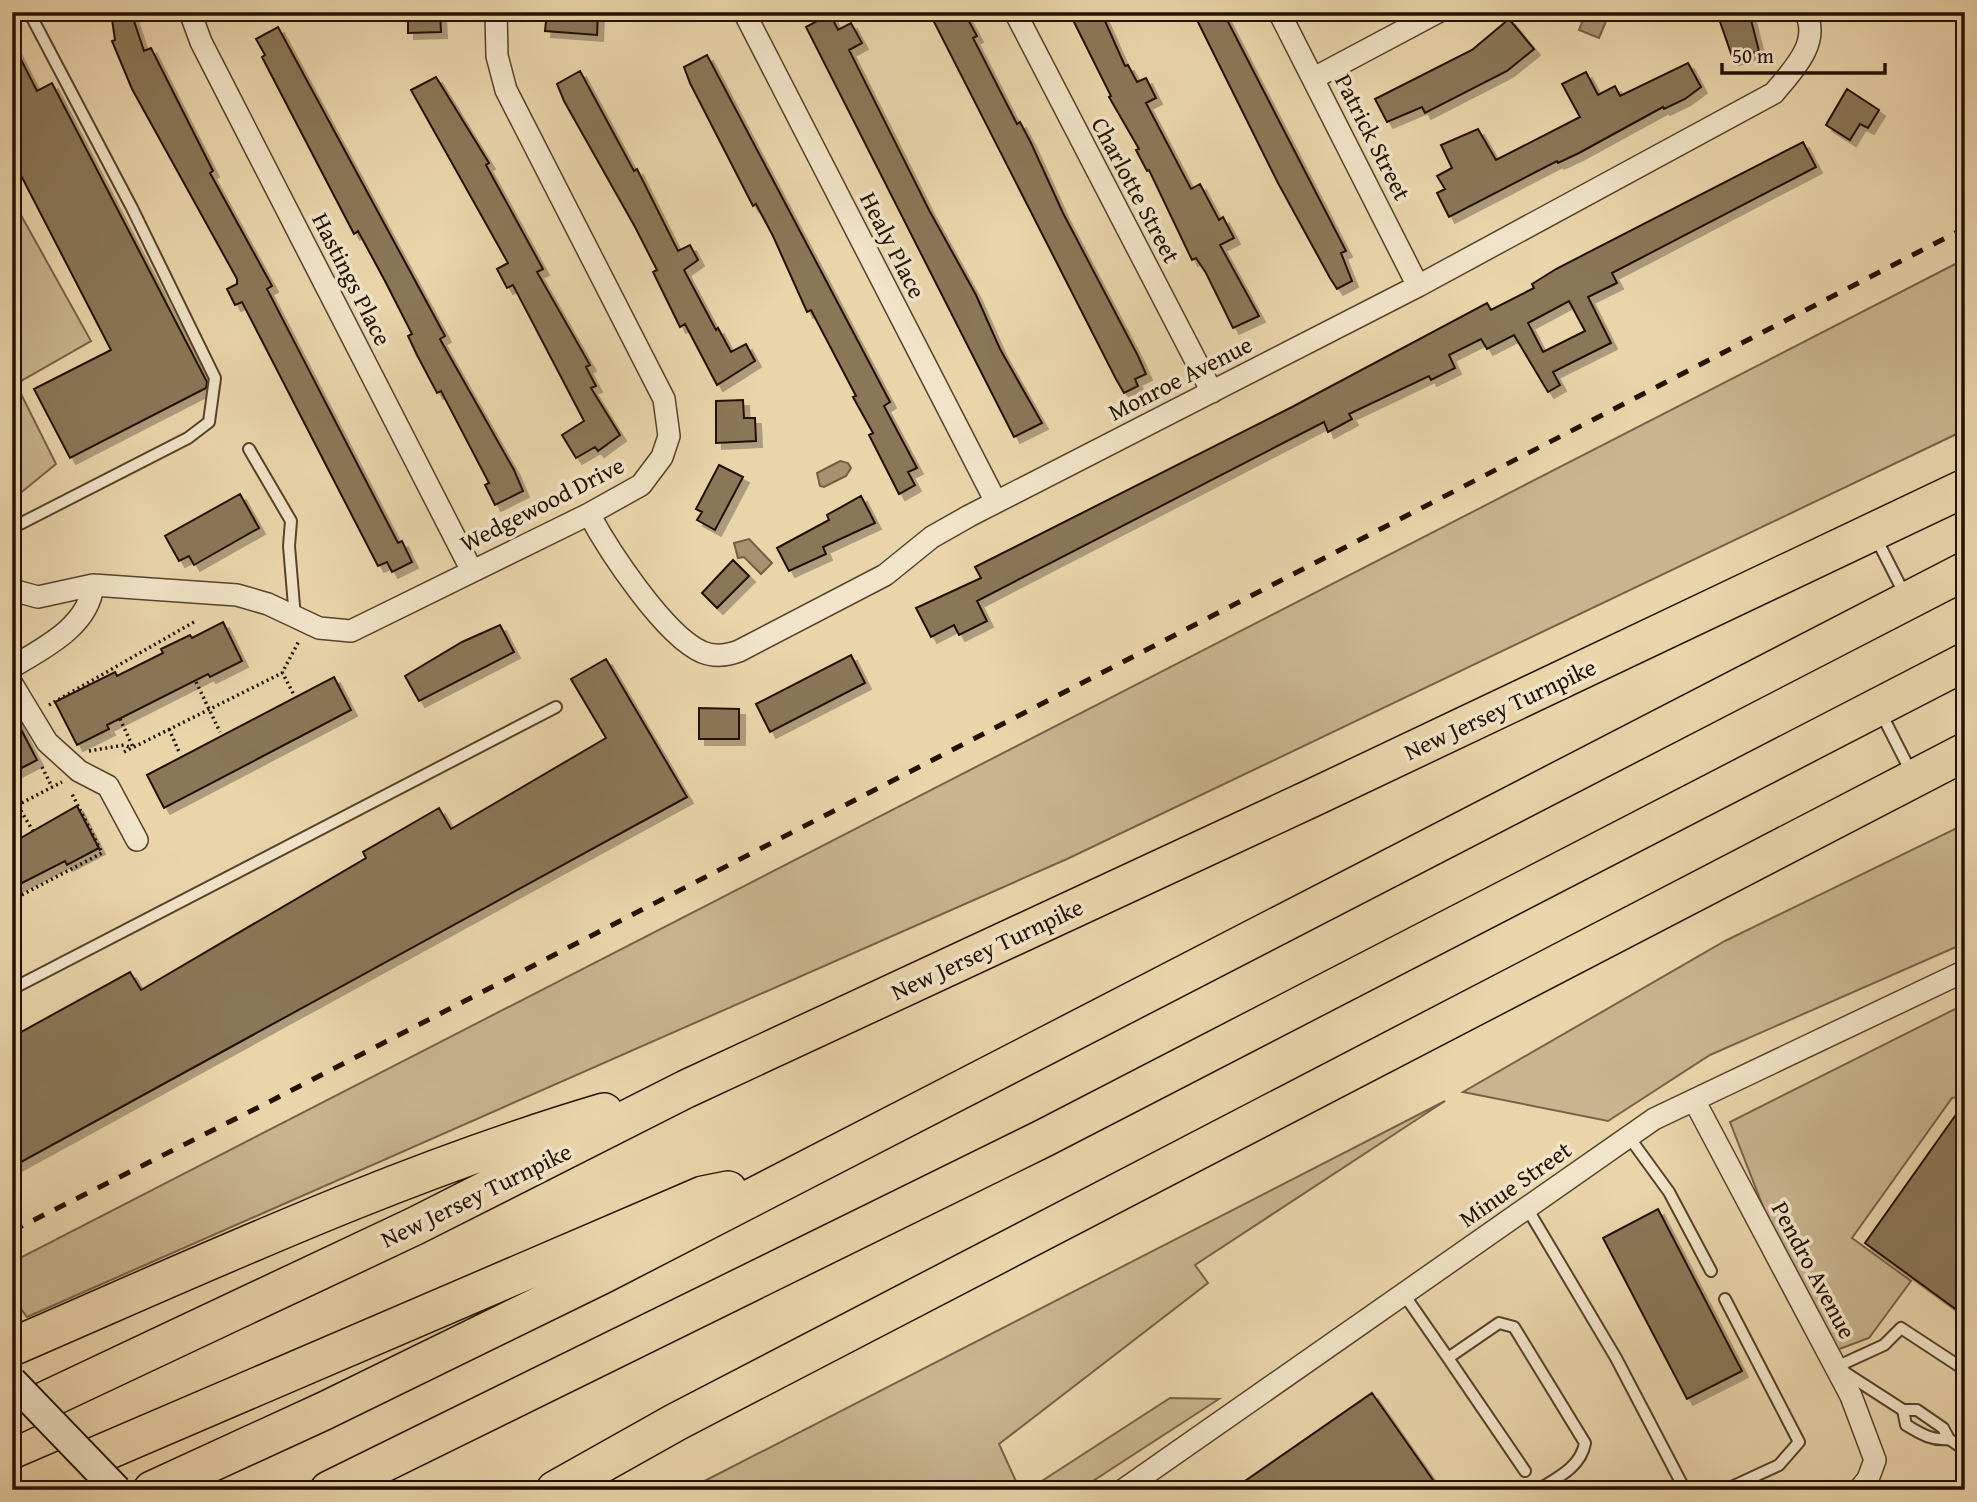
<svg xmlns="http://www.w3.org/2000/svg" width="1977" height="1502" viewBox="0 0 1977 1502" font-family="'Gentium Book Plus',serif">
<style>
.green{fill:#c8b48e;stroke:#766247;stroke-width:2}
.water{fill:#a69271;stroke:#725e44;stroke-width:2}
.building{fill:#8a7759;stroke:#231100;stroke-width:2;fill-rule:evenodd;filter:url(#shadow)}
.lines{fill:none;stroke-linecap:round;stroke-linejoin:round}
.service-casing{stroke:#55422b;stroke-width:14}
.minor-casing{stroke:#55422b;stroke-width:24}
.motorway-casing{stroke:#231100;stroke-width:40}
.path{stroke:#231100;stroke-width:3.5;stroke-dasharray:2 3.5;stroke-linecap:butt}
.service{stroke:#f1e4c8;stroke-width:10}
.minor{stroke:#f1e4c8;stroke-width:21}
.motorway{stroke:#ead5ab;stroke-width:37}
.rail{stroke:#231100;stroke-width:5;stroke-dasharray:12 12;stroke-linecap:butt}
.secondary-bridge-casing{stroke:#231100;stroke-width:32;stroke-linecap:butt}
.secondary-bridge{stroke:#f1e4c8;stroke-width:28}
.labels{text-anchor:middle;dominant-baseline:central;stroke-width:7;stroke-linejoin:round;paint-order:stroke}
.street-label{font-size:24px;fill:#231100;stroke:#f1e4c8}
</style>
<defs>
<filter id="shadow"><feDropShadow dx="6" dy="6" stdDeviation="0" flood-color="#0004"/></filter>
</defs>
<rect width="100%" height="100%" fill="#ead5ab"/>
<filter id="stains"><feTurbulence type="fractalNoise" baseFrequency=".00286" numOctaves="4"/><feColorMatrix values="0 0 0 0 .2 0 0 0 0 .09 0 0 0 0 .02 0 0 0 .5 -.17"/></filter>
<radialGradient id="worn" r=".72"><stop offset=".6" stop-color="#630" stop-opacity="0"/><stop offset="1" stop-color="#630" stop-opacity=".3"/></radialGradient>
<!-- green -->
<path class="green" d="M12,199l79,142 -75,43 40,80 -44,36z
M1965,259v171l-898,429 -1040,458 -15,-20v-35z
M1965,824v119l-255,112 -102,66 -145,-29 262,-151z
M1965,1004v92l-13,2 -100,140 59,43 -42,57 -43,16 -48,-109 -48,-123z
M1445,1101l-250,164 13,18 -209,161 21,46h-333z
M1170,1398l49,1 -140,91h-51z"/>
<!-- water -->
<path class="water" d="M1586,12h24l-11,26 -20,-8z
M840,461l8,2 3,5 -5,8 -22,11 -4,-1 -3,-13z
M749,539l23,24 -11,11 -17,-17 -6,1 -4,-15z"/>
<!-- building -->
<path class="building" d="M111,12h20l13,39 7,-3 62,123 -3,2 62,113 -5,3 131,254 4,-2 10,21 -20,10 -5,-10 -9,4 -136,-264 -7,3 -8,-16 10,-5v-5l-105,-190 -20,-48 3,-1z
M408,12h32l1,20 -33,1z
M547,12h51l-1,23 -52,-4z
M929,12h35l13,24 -4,2 44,86 3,-2 11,21 32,70 75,143 8,18 -11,5 3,7 -14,7 -8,-14z
M1069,12h32l24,54 3,-1 9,17 9,-4 10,20 -10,5 45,86 9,-5 19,36 4,-3 11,21 -14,7 39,71 -26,12 -27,-55 -10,-15 -4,2 -43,-90 -2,1 -11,-21 3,-1 -30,-52 2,-1z
M1193,12h30l123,239 -5,2 11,28 -15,8 -7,-11 -52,-95z
M1740,12h9l10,39 -26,8 -14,-40z
M830,14l8,16 13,-7 11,20 -13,7 80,160 47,85 24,54 42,74 -28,14 -208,-410z
M1509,19l25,30 -27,22 -82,42 -3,-6 -35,15 -12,-23 97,-49z
M278,27l167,309 -5,3 74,131 9,21 -28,14 -10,-20 4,-2 -48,-92 -4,2 -20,-38 -9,-19 4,-2 -27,-53 -27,-50 -4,3 -92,-177 3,-2 -9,-16z
M12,42l25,49 15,-8 155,299 -1,6 -136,70 -36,-69 77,-39 -99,-192z
M707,55l183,347 -6,4 33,62 -9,4 7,13 -16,9 -30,-59 4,-2 -20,-36 3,-1 -45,-86 -4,2 -34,-76 -17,-32 -3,2 -63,-123 -6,-16z
M1688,63l13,24 -16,12 -21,10 -1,-2 -84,46 -21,10 -1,-2 -108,56 -12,-24 8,-4 -8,-13 15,-8 -11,-23 37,-16 18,31 84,-43 -18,-33 24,-12 12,23 17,-9 5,10z
M580,71l54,100 3,-2 41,82 12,-6 8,15 -14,10 32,60 2,-2 13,24 15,-8 9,17 -38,24 -32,-61 -5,3 -27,-55 4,-2 -22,-43 -71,-126 -7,-17z
M436,77l53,86 -3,2 57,104 -6,3 53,93 -4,2 10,19 -5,2 29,47 -22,16 -3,-4 -19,11 -14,-23 22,-14 -71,-136 -6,3 -10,-19 11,-6 -97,-173z
M1847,89l32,21 -11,18 -8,-4 -10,16 -24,-15z
M1803,142l13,25 -204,106 5,10 -29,14 23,46 -58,29 7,13 -12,7 -34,-57 -27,14 -6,-10 -32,16 6,13 -24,12 -2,-4 -80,38 3,5 -24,13 -4,-10 -347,179 10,20 -28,14 -5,-10 -23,12 -15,-29 65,-30 -6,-11 317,-160 195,-104 4,7 43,-22 -2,-4 24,-15zM1569,301l16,30 -42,21 -15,-29z
M743,400l1,18h11l1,23 -40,2v-42z
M719,465l24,12 -28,53 -18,-10 5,-8 -6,-3z
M240,494l19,34 -65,37 -5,-9 -10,5 -14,-25z
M861,496l14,27 -52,24 3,7 -37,17 -12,-23 52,-28 -2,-5z
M733,560l16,16 -32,32 -15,-15z
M223,622l19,39 -32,16 -2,-3 -101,51 2,4 -32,16 -22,-43 60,-30 2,4 46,-23 -2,-4 29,-14 2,3z
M500,625l14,27 -95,49 -14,-25 57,-34z
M851,655l14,28 -95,49 -14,-28z
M606,659l81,138 -675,370v-130l118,-65 11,18 225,-132 -3,-6 76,-44 12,21 155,-91 -35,-59z
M334,677l17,33 -187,98 -17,-33z
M699,708l40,1v30h-40z
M12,712l25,48 -25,13z
M77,806l22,42 -32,17 -2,-4 -53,27v-45z
M1965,1102v214l-100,-73z
M1658,1209l84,162 -55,28 -84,-161z
M1372,1393l68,97h-208z"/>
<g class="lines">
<defs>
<path id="service" d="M249,449l42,72 -2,25 6,72
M12,528l176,-90 21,-16 6,-44 -83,-170 -103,-196
M1876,538l29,57
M1881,713l31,61
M12,989l544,-282
M1629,1137l40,55 42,79
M1527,1208l89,150 69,132
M1403,1293l45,65 51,-35 15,4 71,116c-4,24 -28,35 -47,47
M1448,1358l77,113
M1836,1367l48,-22 17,-17 64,42
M1841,1370l62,40h14l26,18 6,11c-17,2 -28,-5 -43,-14l-3,-15
M1949,1439l16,11
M1725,1490l54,-25 20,-23 -74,-143"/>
<path id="minor" d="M190,12l11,30 270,527
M744,12l252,490
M1015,12l197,380
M1279,12l139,274
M1314,78l124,-66
M589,514c20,37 75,121 113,138 12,5 24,4 37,-1l146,-76 47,-38 37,-21 449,-230 356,-193c18,-22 48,-51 31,-81
M12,590l26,7 55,-12 144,10 31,9 51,24 32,3 238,-117 52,-29 21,-28 7,-21 -5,-37 -158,-309 -9,-34 -1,-44
M12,667c32,-19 77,-41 81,-82
M12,684l35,58 32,29 29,15 29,54
M1694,1100l157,296 24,64 -7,19 -9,11
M1123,1490l531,-371 311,-148"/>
<path id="motorway" d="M12,1347c194,-84 389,-175 592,-235
M12,1416l403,-190 271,-137 626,-291 653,-310
M16,1490l687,-295 25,-5
M152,1490l172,-79 278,-136 1363,-704
M329,1490l715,-352 921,-476
M555,1490l121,-68 1289,-670"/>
</defs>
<!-- service casing -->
<use href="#service" class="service-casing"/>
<!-- minor casing -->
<use href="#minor" class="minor-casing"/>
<!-- motorway casing -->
<use href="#motorway" class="motorway-casing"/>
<!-- path -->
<path class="path" d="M282,672l12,23
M196,682l24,50
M49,705l145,-83
M120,719l13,28
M169,729l11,25
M89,751l35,-6 8,3
M124,752l158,-79 17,-32
M42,767l10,20
M18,806l15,25
M12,808l50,-26
M12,900l90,-47 -31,-61"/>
<!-- service -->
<use href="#service" class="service"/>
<!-- minor -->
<use href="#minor" class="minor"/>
<!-- motorway -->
<use href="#motorway" class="motorway"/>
<!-- rail -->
<path class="rail" d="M12,1231l251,-126 1702,-877"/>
<defs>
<path id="secondary-bridge" d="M12,1381l105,109"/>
</defs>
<!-- secondary-bridge casing -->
<use href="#secondary-bridge" class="secondary-bridge-casing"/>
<!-- secondary-bridge -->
<use href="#secondary-bridge" class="secondary-bridge"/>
</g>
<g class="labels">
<!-- street labels -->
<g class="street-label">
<text transform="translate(1373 137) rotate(63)">Patrick Street</text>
<text transform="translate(1136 190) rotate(62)">Charlotte Street</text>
<text transform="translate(893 245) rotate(63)">Healy Place</text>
<text transform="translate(352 279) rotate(63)">Hastings Place</text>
<text transform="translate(1180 378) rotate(-27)">Monroe Avenue</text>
<text transform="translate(542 504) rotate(-27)">Wedgewood Drive</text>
<text transform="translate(1500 709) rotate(-25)">New Jersey Turnpike</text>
<text transform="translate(987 949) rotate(-25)">New Jersey Turnpike</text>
<text transform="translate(1515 1184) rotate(-35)">Minue Street</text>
<text transform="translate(476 1195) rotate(-26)">New Jersey Turnpike</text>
<text transform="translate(1814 1270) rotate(62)">Pendro Avenue</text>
</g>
</g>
<!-- margin -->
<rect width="1977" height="1502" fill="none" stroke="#ead5ab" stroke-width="42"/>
<rect x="14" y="14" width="1949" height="1474" fill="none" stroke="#231100" stroke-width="3.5"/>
<rect x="21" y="21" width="1935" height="1460" fill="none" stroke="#231100" stroke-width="2"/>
<!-- scale -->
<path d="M1722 63v10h163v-10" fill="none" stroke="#231100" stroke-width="3.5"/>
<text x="1732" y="63" font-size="21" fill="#231100" stroke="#f1e4c8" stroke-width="5" paint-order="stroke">50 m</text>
<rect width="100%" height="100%" filter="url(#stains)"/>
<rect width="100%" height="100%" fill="url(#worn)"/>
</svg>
